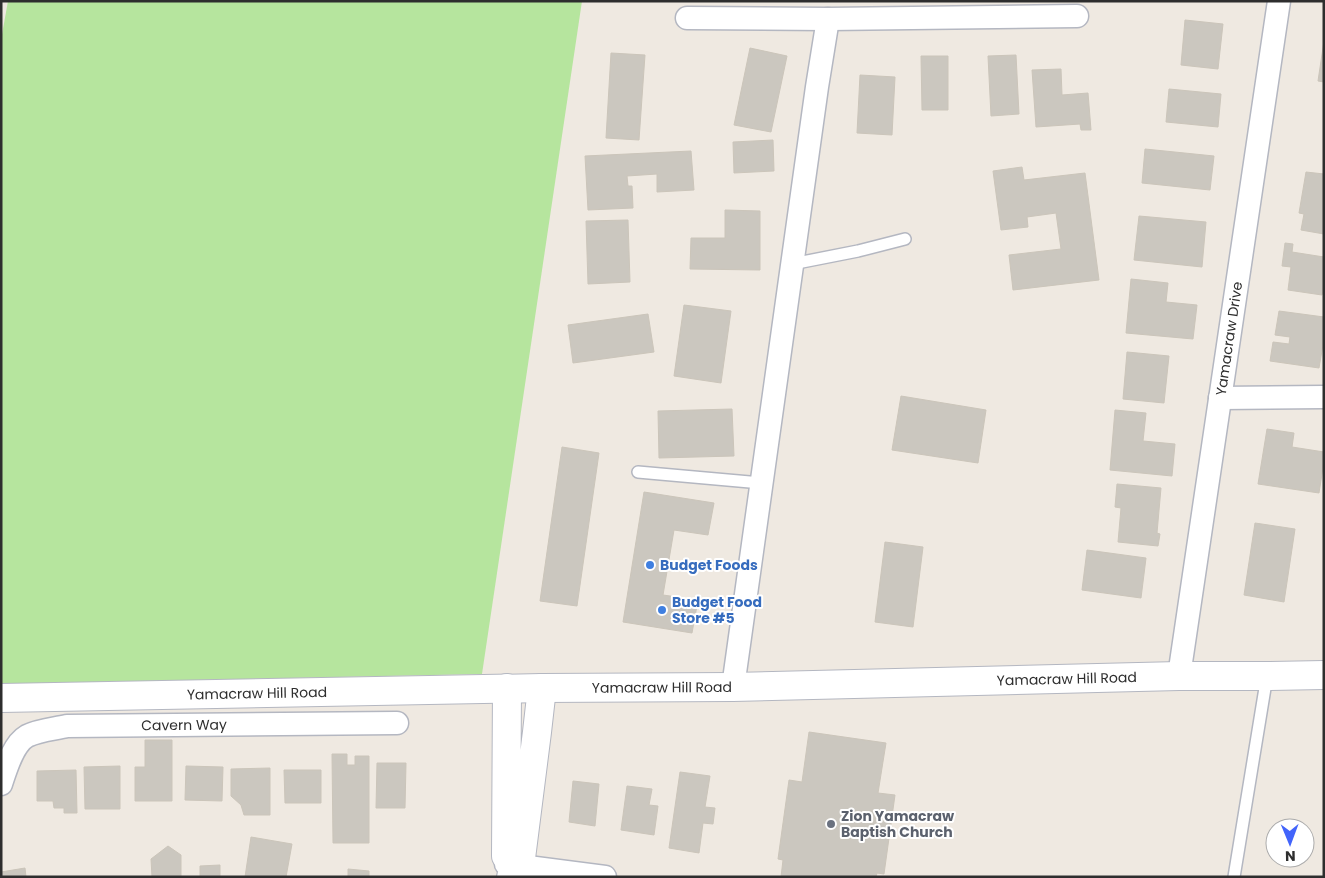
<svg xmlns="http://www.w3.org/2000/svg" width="1325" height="878" viewBox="0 0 1325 878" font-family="Poppins,sans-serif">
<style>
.green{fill:#b6e59e}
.building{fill:#cbc7bf;stroke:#cbc5ba}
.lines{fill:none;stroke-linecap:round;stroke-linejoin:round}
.service-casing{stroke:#b4b7c1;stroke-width:14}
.minor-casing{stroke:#b4b7c1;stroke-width:25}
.tertiary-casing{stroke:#b4b7c1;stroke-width:30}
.secondary-casing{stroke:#b4b7c1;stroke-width:30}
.service{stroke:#fff;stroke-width:11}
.minor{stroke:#fff;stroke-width:22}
.tertiary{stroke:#fff;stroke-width:28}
.secondary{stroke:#fff;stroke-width:28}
.shop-dot{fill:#3f7fe0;stroke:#fff;stroke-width:2}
.worship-dot{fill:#6b7280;stroke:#fff;stroke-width:2}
.labels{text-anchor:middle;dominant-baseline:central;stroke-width:4;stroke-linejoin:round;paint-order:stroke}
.street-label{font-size:14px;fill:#2e2e2e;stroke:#fff}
.shop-label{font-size:14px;font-weight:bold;fill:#366cbe;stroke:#fff;text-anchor:start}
.worship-label{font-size:14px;font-weight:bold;fill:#5b616d;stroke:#fff;text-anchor:start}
</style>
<rect width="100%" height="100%" fill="#efe9e1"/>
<!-- green -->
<path class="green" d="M8,1h574l-100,673 -481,10v-644z"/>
<!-- building -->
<path class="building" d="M1185,20l38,4 -5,45 -37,-4z
M1324,41v41l-6,-1z
M750,48l37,8 -16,76 -37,-7z
M611,53l34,2 -6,85 -33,-2z
M1016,55l3,59 -28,2 -3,-60z
M921,56h27v54h-26z
M1061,69l1,26 26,-2 3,37h-10l-1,-6 -44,3 -4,-57z
M860,75l35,2 -3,58 -35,-2z
M1169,89l52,5 -3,33 -52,-5z
M773,140l1,31 -40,2 -1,-31z
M1145,149l69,7 -4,34 -68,-7z
M691,151l3,39 -37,2v-18l-30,2 1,10h4l1,22 -45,2 -3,-54z
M1022,167l2,13 61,-7 14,107 -86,10 -4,-35 52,-6 -5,-36 -29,4 1,10 -27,3 -8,-59z
M1306,172l18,2v60l-23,-4 3,-16 -5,-1z
M725,210l35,1v59l-70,-1 1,-31h34z
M1139,216l67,6 -4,45 -68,-7z
M628,220l2,62 -42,2 -2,-63z
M1285,243l8,1 -1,8 32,5v29l-2,9 -34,-5 3,-23 -9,-1z
M1131,279l37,4 -2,19 31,3 -4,34 -67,-6z
M684,305l47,6 -10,72 -47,-7z
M1279,311l45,6v22l-5,29 -49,-7 3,-19 16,2 1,-7 -15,-2z
M648,314l6,38 -81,11 -5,-38z
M1127,352l42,4 -5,47 -41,-4z
M901,396l85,14 -8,53 -86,-13z
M732,409l2,47 -75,2 -1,-47z
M1115,410l31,3 -3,28 32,3 -3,32 -62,-6z
M1267,429l27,4 -2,14 32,5v9l-5,32 -61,-9z
M562,447l37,6 -22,153 -37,-5z
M1117,484l44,4 -4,45 3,1 -2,12 -40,-4 3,-34 -6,-1z
M644,492l70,11 -6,32 -34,-5 -11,65 35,5 -6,33 -69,-11z
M1255,523l40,6 -11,73 -40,-7z
M885,542l38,5 -10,80 -38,-5z
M1087,550l59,8 -5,40 -59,-8z
M809,732l77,11 -8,50 17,2 -11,79 -7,-1 -1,4h-95l2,-17 -5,-1 11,-79 13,2z
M145,740h27v61h-37v-34h10z
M332,754h15v11h8v-9h14v87h-36z
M377,763h29l-1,45h-29z
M120,766v43h-35l-1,-42z
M186,766l37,1 -1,34 -37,-1z
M270,768v47h-26l-3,-10 -10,-9v-27z
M76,770l1,43h-13v-5h-10l-1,-7h-16v-30z
M284,770h37v33h-36z
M680,772l30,4 -5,31 10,1 -2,16 -10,-1 -4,30 -30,-5z
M573,781l26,3 -4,42 -26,-4z
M627,786l25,3 -3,16 9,1 -4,29 -33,-5z
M251,837l41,7 -6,33h-41z
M168,846l13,9v22h-29l-1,-18z
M220,865v12h-20v-11z
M25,868l1,9h-25v-5z
M348,869l21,2v6h-21z"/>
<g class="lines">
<defs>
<path id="service" d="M792,264l66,-13 47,-12
M638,472l123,11
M1234,877l33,-201"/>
<g id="minor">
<path d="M687,18l141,1 249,-3"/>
<path d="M1220,398l104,-1"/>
<path id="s1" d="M1179,676l100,-675"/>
<path d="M733,687l84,-600 11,-68"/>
<path id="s2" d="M1,784c5,-15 12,-40 26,-48 12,-6 27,-7 40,-10l330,-3"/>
<path d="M506,864l99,13"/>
</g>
<path id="tertiary" d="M506,856l1,-168
M511,877l9,-11 17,-134 5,-44"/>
<g id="secondary">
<path id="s3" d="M1,698l541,-10 191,-1 446,-11h88l57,-1"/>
</g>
</defs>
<!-- service casing -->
<use href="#service" class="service-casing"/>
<!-- minor casing -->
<use href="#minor" class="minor-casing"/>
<!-- tertiary casing -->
<use href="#tertiary" class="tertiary-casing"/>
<!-- secondary casing -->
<use href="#secondary" class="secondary-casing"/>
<!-- service -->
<use href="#service" class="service"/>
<!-- minor -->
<use href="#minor" class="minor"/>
<!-- tertiary -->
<use href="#tertiary" class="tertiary"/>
<!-- secondary -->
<use href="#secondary" class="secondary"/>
</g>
<!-- markers -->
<g class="shop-dot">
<circle cx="650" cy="565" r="5"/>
<circle cx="662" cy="610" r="5"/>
</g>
<circle class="worship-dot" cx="831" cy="824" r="5"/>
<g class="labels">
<!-- street labels -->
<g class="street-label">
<text stroke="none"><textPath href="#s1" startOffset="341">Yamacraw Drive</textPath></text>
<text stroke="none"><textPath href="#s3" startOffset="1066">Yamacraw Hill Road</textPath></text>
<text stroke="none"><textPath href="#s3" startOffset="661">Yamacraw Hill Road</textPath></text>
<text stroke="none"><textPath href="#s3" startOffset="256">Yamacraw Hill Road</textPath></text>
<text stroke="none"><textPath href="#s2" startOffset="214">Cavern Way</textPath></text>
</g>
<!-- shop labels -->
<g class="shop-label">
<text x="660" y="565">Budget Foods</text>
<text x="672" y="602">Budget Food<tspan x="672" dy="16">Store #5</tspan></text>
</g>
<!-- worship labels -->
<g class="worship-label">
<text x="841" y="816">Zion Yamacraw<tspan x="841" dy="16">Baptish Church</tspan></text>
</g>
</g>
<!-- border -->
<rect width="1325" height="878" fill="none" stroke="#2e2e2e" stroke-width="5"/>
<!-- north arrow -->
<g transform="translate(1290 843) rotate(179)"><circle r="24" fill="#ffffff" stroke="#ababab"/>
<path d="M0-4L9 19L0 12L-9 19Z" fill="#4264fb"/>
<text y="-8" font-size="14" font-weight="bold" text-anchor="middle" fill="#2e2e2e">N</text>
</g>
</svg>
